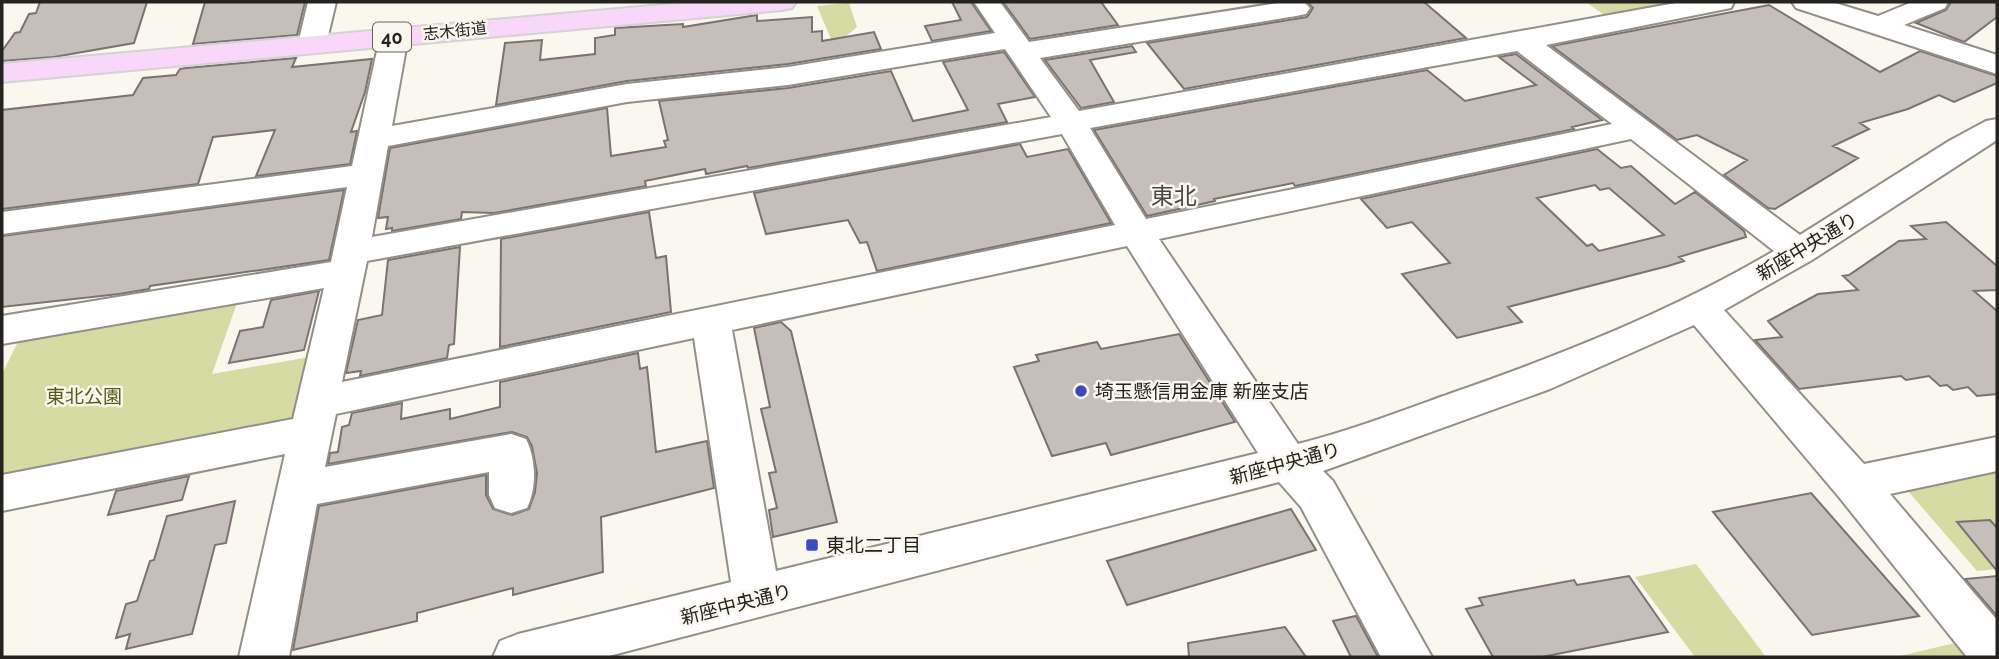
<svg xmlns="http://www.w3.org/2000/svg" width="1999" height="659" viewBox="0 0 1999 659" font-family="Raleway,'Noto Sans JP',sans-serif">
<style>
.green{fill:#d5dba2}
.building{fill:#c6beba;stroke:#7a736f;stroke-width:2;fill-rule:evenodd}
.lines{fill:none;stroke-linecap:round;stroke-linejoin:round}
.minor-casing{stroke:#928f88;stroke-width:4}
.major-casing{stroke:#d3d3d2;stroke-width:4}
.minor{fill:#fff;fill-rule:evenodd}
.major{fill:#f8d7fb;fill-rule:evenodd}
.poi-dot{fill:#3b4bbe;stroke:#faf7ef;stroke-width:2.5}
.labels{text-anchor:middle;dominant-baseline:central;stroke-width:5;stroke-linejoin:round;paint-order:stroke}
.far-street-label{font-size:16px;fill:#242320;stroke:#faf7ef}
.shield{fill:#faf7ef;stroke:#64635e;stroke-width:2}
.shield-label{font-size:18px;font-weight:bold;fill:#242320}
.street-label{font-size:19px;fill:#242320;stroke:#faf7ef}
.poi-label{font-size:19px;fill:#242320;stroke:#faf7ef;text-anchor:start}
.park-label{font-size:19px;fill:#575a19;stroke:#faf7ef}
.quarter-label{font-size:23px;fill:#494740;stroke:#faf7ef}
</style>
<rect width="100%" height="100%" fill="#faf7ef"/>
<!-- green -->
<path class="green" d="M1586,2h103l-82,15z
M849,3l8,24 -23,19 -17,-40z
M237,303l-25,71 103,-18 -13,61 -17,13 -283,52v-108l16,-32 15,-9z
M1997,454v115l-20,2 -82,-95z
M1696,564l70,93h-71l-60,-80z
M1959,642l14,15h-77z"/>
<!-- building -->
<path class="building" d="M40,2h107l-13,41 -80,14 -52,4v-10l13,-18 5,-1 9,-18 7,-1z
M205,2h100l-8,33 -104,9z
M952,2h19l20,29 -59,10 -7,-15 36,-6z
M1003,2h98l17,23 -88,14z
M1307,2h117l42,36 -282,51 -37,-46 160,-26 6,-9z
M1951,2h46v15l-33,25 -48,-19 30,-13z
M1769,5l111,67 40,-21 77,25v7l-43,19 -15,-7 -31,14 -48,14 9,6 -36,17 25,12 -83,51 -7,-1 -44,-33 23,-15 -50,-25 -20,5 -125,-94z
M757,15v6l55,-4v15l10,-1v10l52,-9 7,17 -93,15 -161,17 -131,24 9,-62 37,-3 -2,20 55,-6v-16l20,-3v-7l68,-4v3z
M1132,46l4,6 -46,8 24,42 -33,6 -36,-48z
M1004,52l31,45 -37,7 9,18 -259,46 -1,-2 -41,8 -1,-5 -60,12 1,5 -152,27 -32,-1 -1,7 -69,12v-3l-6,1 2,-12 -10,1 12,-70 217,-40 4,48 55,-9 -2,-6 4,-1 -9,-39 129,-13 103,-17 22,50 55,-11 -25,-48z
M1516,54l86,66 -30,7 2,2 -279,57 -2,-3 -79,16 1,2 -68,15 -53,-86 333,-60 38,31 71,-16 -37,-28z
M296,58l-4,9 80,-8 -7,33 -14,40 6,-1 -7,33 -94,12 19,-46 -62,7 -15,47 -196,25v-99l131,-15 10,-17 33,-3 4,-6 6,-1z
M1020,144l7,13 41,-8 43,74 -234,48 -10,-29 -7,1 -12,-23 -82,14 -12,-41z
M1597,149l24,19 10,-2 44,38 20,-12 49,39 2,6 -67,20 5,4 -16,5 -160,41 14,15 -65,16 -55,-64 48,-11 -38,-41 -25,6 -26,-29zM1595,185l5,5 9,-2 55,47 -65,16 -7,-7 -5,2 -50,-48z
M344,190l-15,70 -179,26 -1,3 -30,5 -117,13v-71z
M649,212l7,46 10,-2 5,56 -171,35 1,-108z
M1946,222l51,44v24l-23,1 23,20v83l-20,2 -9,-9 -15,3 -6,-5 -7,1 -11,-10 -23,4 -5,-4 -102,13 -44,-49 27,-3 -14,-16 50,-27 40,-4 -15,-14 6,-1 50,-34 27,-2 -15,-13z
M460,247l-6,97 -5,1 -2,13 -87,18 1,-5 -15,2 12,-53 24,-5 6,-55z
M319,291l-15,59 -75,13 11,-32 23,-4 8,-27z
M781,322l10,9 46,191 -64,15 -4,-27 8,-2 -8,-35 7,-1 -15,-63 9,-2 -16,-79z
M1179,334l56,88 -124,33 -5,-12 -54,13 -38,-89 25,-6 -3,-6 61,-13 4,7z
M638,353l2,16 7,-2 9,85 51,-11 7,47 -113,29 2,55 -90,23v-7l-96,25v8l-124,29 26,-144 167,-31v20l7,14 19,6 17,-6 6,-17 2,-19 -5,-27 -5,-9 -15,-5 -184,32 2,-11 8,-1 4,-25 7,-2 3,-12 50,-10 -1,16 49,-10v10l50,-12v-25z
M189,476l-7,24 -74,15 8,-24z
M1811,493l108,123 -107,19 -99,-123z
M235,501l-9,42 -11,2 -23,89 -66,15 4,-15 -14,4 10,-34 11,-3 13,-40 4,-1 13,-44z
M1291,509l25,41 -189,55 -20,-44z
M1990,520l7,8v43l-40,-49z
M1629,576l39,56 -126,25h-49l-27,-48 17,-4 -4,-7 95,-18 3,5z
M1997,576v40l-32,-37z
M1356,616l22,41h-27l-18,-36z
M1285,627l21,30h-117l-1,-14z"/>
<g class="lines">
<defs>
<path id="minor" d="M308,2h28l-10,42 -4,6 -10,3 -10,-3 -4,-6z
M974,2h26l29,40 255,-40h20l6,6 -4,6 -10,2 -256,42 39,53 602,-109h53l-3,6 -185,37 254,190 149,-94 37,-20 11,-2v21l-185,120 -88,50 140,154 133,-27v34l-107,23 107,126v37h-30l-128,-160 -145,-172 -144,64 -227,82 10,10 99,176h-51l-80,-150 -22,-25 -674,175h-112l7,-16 18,-7 213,-52 -37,-244 -358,76 -11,53 186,-33 15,5c10,20 11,49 1,69l-16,5 -16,-5 -6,-13v-23l-172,32 -28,153h-50l46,-203 -283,57v-36l291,-56 31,-131 -322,56v-28l329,-54 16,-75 -345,47v-22l350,-46 28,-129 4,-6 10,-2 10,2 4,6 -16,89 235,-42 161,-17 207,-34zM1005,49l46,68 -679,120 16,-91 239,-44 161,-17zM1517,51l95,73 -466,95 -56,-91zM1062,134l53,91 -773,157 25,-121zM1631,139l143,112c-102,60 -213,104 -325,143 -50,18 -100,37 -151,50l-139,-205zM1127,246l131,207 -482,118 -44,-241z
M1792,2h40l46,14 34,-14h36l-3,6 -41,17 93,30v19l-201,-66z"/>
<path id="major" d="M695,2h101l-4,6 -10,2 -780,72v-18z"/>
</defs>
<!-- minor casing -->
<use href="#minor" class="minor-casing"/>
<!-- major casing -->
<use href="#major" class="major-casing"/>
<!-- minor -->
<use href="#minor" class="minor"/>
<!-- major -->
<use href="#major" class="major"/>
</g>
<!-- markers -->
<g class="poi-dot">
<circle cx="1081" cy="391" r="7"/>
<rect x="805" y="538" width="14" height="14" rx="3.5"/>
</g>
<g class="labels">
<!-- far-street labels -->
<g class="far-street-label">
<text transform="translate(455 31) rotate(-6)">志木街道</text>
</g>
<!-- shield labels -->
<rect class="shield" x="373" y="22.5" width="38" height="29" rx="5"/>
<g class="shield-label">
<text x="392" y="37">40</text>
</g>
<!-- street labels -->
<g class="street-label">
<text transform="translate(1807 246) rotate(-31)">新座中央通り</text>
<text transform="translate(1285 463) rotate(-15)">新座中央通り</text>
<text transform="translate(736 604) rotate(-14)">新座中央通り</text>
</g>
<!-- poi labels -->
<g class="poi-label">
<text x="1095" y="391">埼玉懸信用金庫 新座支店</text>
<text x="826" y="545">東北二丁目</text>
</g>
<!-- park labels -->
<g class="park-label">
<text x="84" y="396">東北公園</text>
</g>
<!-- quarter labels -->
<g class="quarter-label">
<text x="1174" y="195">東北</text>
</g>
</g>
<!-- border -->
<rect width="1999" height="659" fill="none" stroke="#242320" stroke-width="7"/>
</svg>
